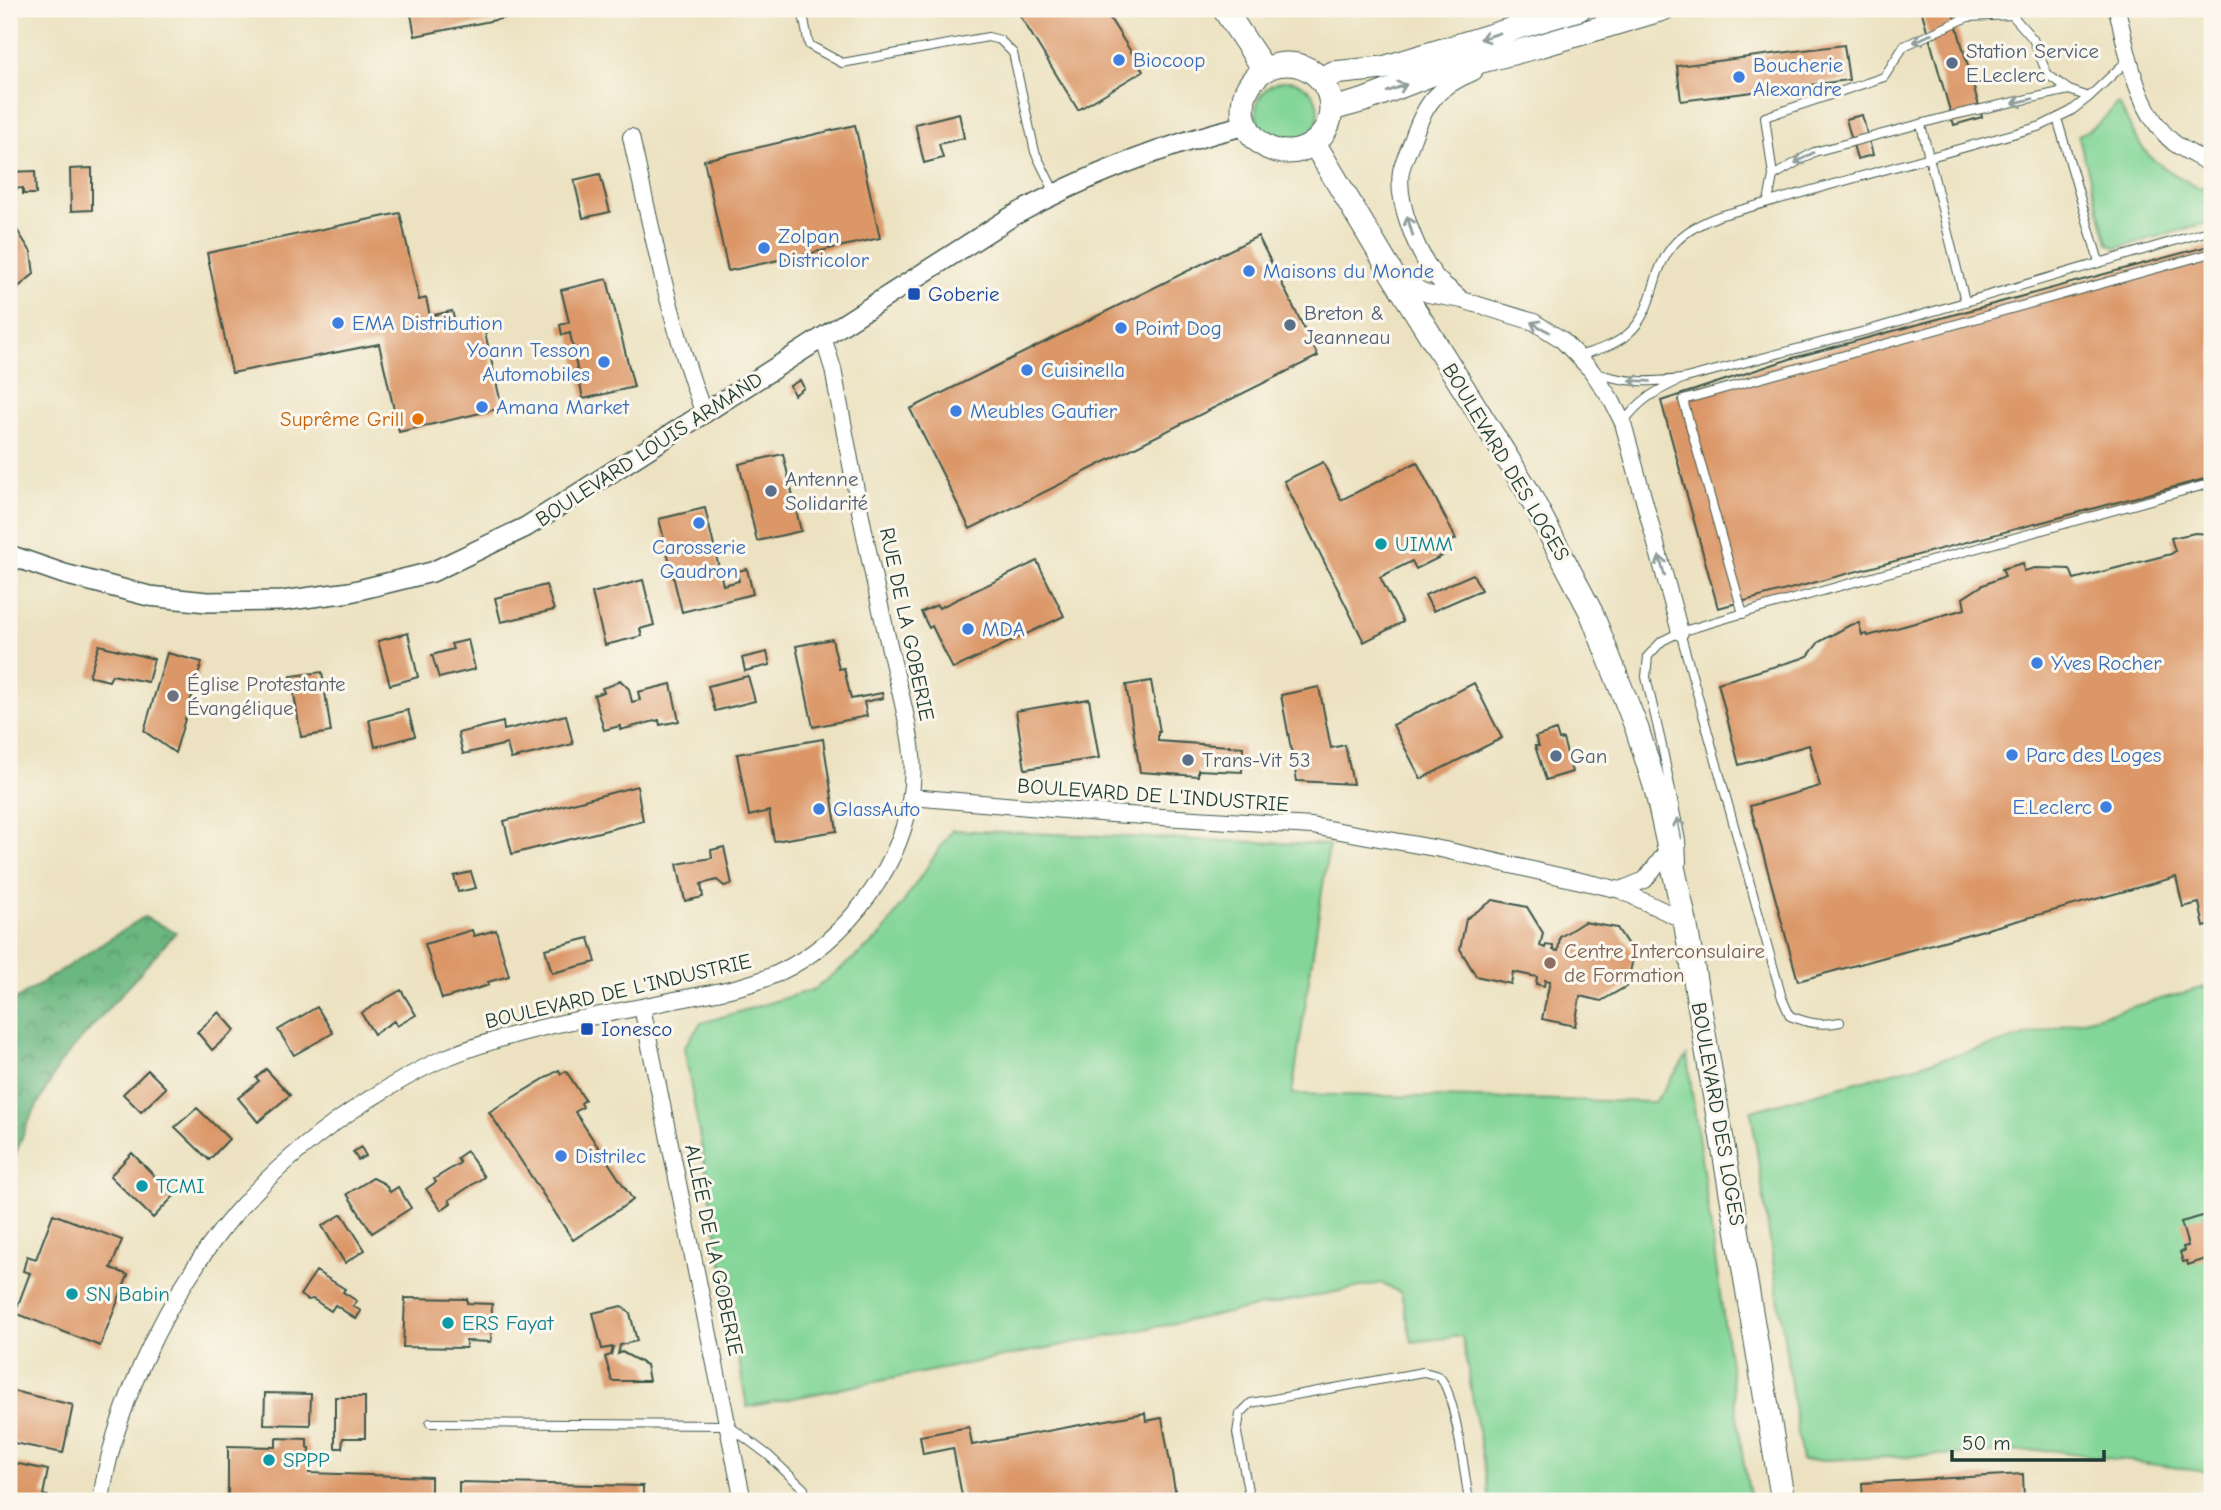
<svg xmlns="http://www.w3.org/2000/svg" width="2221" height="1510" viewBox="0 0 2221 1510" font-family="'Comic Neue',sans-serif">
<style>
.grass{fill:#83d698;stroke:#518a66;stroke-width:2}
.forest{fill:url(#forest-crowns);stroke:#447a5a;stroke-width:2}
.building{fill:#db9767}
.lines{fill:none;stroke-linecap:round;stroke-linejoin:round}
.service-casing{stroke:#3e5649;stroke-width:10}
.minor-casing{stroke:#3e5649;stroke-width:18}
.tertiary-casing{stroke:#3e5649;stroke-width:22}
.secondary-casing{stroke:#3e5649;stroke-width:25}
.service{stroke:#fff;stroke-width:8}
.minor{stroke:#fff;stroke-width:16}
.tertiary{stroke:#fff;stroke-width:19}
.secondary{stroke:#fff;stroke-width:23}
.oneway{stroke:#8f9e9a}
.shop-dot{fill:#3f7fe0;stroke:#fbf7ec;stroke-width:2.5}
.service-dot{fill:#5c6f8a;stroke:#fbf7ec;stroke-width:2.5}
.transit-dot{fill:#1a4fb4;stroke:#fbf7ec;stroke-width:2.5}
.food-dot{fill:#e8710a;stroke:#fbf7ec;stroke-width:2.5}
.culture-dot{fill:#0f9aa8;stroke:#fbf7ec;stroke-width:2.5}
.worship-dot{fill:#6b7280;stroke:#fbf7ec;stroke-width:2.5}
.education-dot{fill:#8d6e63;stroke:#fbf7ec;stroke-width:2.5}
.labels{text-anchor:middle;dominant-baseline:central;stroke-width:6;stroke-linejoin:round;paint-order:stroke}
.service-label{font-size:21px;fill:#4e5e75;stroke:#fbf7ec;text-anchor:start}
.shop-label{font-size:21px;fill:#366cbe;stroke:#fbf7ec;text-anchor:start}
.transit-label{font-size:21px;fill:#164399;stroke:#fbf7ec;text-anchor:start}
.food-label{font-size:21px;fill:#c56008;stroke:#fbf7ec;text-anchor:end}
.street-label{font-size:21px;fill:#1f3d34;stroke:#fbf7ec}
.culture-label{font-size:21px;fill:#0d838f;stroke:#fbf7ec;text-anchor:start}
.worship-label{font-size:21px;fill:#5b616d;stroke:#fbf7ec;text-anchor:start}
.education-label{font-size:21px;fill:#785e54;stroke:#fbf7ec;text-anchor:start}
</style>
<defs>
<pattern id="forest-crowns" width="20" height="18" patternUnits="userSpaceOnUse" patternTransform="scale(1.75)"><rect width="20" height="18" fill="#6ab780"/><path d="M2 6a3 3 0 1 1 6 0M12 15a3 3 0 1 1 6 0" fill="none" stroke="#57966a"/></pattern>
</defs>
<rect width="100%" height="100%" fill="#fbf7ec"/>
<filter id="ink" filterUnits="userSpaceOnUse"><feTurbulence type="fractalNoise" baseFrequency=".0143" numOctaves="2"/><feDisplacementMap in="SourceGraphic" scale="14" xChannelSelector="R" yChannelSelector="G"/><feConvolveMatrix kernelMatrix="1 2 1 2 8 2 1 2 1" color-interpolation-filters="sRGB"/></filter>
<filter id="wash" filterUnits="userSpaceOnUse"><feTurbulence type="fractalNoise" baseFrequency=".00686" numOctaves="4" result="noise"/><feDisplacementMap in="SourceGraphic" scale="28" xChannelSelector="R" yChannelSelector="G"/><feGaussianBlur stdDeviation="1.57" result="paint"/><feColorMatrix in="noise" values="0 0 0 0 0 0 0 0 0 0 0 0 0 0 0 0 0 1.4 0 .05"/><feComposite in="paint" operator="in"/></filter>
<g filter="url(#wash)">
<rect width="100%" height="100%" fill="#ece2c1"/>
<!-- grass -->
<path class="grass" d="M1256 112a31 31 0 1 1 62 0a31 31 0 1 1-62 0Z
M2119,104c8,16 15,34 27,48 12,15 38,27 54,37l6,-5 6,5v31l-1,2 -94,26 -9,-5 -30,-108c17,-6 27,-16 37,-30z
M952,830l377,15 -37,249 363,8 32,-46 56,403 8,42h-261l-28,-165 -50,6 -11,-49 -20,-10 -634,124 -63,-360 17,-24 114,-34 65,-52z
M2212,985v479l-5,8 -158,-22 -247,11 -51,-350z"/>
<!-- forest -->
<path class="forest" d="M144,917l32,15 -115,130 -33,60 -19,49v-167z"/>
<g id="blocks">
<!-- building -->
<path class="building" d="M410,9h136v1l-131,26z
M1016,9h88l39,62 -65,39z
M1921,9h31l30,108 -28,8z
M1844,45l5,35 -168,21 -4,-35z
M959,113l5,25 -25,6 4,14 -19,5 -9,-39z
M1862,115l11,40 -16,4 -11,-40z
M855,125l25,113 -152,33 -24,-111z
M92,168v42l-21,1 -1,-42z
M35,171l1,23h-13v-6l-14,1v-17z
M600,174l10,38 -27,6 -9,-38z
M400,213l19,87 7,-2 4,18 22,-5 4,15 26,-7 20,89 -103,24 -20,-88 -147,29 -25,-120z
M17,230l14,22 3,22 -18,15h-7v-57z
M1258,236l60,120 -348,173 -60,-120z
M2212,245v232l-494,131 -57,-207 132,-43z
M607,279l27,108 -51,12 -13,-66 -8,2 -2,-10 9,-3 -8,-32z
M800,380l4,8 -10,7 -4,-9z
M783,454l18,77 -44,10 -18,-77z
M1323,462l18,38 76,-38 39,77 -18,9 4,8 -26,13 -4,-8 -32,16 23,45 -39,20 -80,-161z
M705,508l18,77 16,-4 -2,-10 10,-2 6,25 -71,18 -23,-93z
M2195,533l17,1v391l-8,2 -5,-24 -16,4 -7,-30 -378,104 -48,-175 70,-20 -11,-41 -70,20 -21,-82 82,-24 8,-3 11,-14 31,-17 9,-2 3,12 5,-1 1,2 97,-27 -2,-11 20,-13 22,-9 -3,-7 21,-6 1,8 11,-3 35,1 4,10 97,-25 4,-3 -4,-13z
M1037,561l27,55 -111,53 -21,-43 -3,2 -8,-16 16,-7 2,3z
M1473,574l8,16 -48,21 -8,-16z
M643,580l11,45 -14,4 2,7 -37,9 -13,-52z
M546,585l8,25 -53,12 -6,-24z
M408,633l10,44 -28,8 -12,-44z
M832,639l7,30 5,-1 7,31 31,-6 1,5 -19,4 3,14 -54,11 -17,-81z
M468,640l7,29 -36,9 -7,-23 21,-6 -2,-5z
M99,645l55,14 -6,23 -36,-7 -3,6 -20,-5z
M767,652l3,13 -25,6 -3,-13z
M167,653l35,9 -27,91 -31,-22z
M322,672l9,60 -30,5 -10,-61z
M748,676l7,25 -40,10 -7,-25z
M620,680l9,9 3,13 8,-2 -2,-8 33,-8 8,37 -19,4 -1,-5 -39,10v-4l-16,4 -10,-35 10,-3 -2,-4 10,-3z
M1151,681l9,51h-2v9l85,6 -1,25 -44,-2v6l-58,-4 -14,-87z
M1474,683l28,55 -81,41 -28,-54z
M1319,687l12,61 14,-3 8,39 -56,-3 -16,-86z
M1089,699l10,59 -74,11 -9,-58z
M408,710l7,26 -40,11 -6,-27z
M566,715l7,29 -62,15 -4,-15 -44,10 -5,-21 45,-11 1,8z
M1556,730l3,10 4,-1 9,33 -26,8 -11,-34h4l-4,-9z
M823,739l14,92 -63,10 -5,-30 -20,5 -12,-62z
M637,786l6,35 -131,33 -8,-33z
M724,847l8,37 -8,2 -7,-6 -16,4 2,13 -18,4 -8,-37 35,-6 -1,-8z
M471,872l5,16 -18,4 -4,-16z
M1493,900l34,7 16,26 -3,13 5,2 1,-3 7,1v4l5,1 2,-14 24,-15 33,6 17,26 -7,32 -26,15 -21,-5 -5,30 -33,-7 8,-38 -5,-1 -1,6 -8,-2 1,-7 -24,-5 -2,12 -35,-8 -16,-27 6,-30z
M472,930l2,6 22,-6 13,46 -21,6 1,3 -47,14 -17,-55z
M589,938l7,24 -44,11 -7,-24z
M401,990l15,25 -19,11 -3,-5 -20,13 -13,-21z
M317,1007l16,26 -39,22 -16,-25z
M219,1012l16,18 -23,20 -15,-18z
M266,1069l24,26 -32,27 -20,-24 21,-17 -3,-3z
M148,1070l18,18 -25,24 -18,-18z
M559,1070l2,4 5,-3 19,29 -4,3 2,4 -8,5 58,88 -60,40 -84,-128z
M197,1108l32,31 -20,21 -34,-33z
M361,1147l5,9 -8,4 -5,-8z
M467,1151l17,26 -35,23 2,3 -10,7 -15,-21 10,-7 -2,-3 26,-16 -3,-5z
M132,1153l42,43 -21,22 -43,-42z
M373,1178l12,6 5,8 8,-5 13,21 -39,25 -25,-39z
M53,1214l69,26 -11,28 17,7 -28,71 -85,-33 15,-40 -7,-2 4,-15 9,3z
M342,1214l23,36 -20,13 -23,-37z
M2210,1214l2,9v34l-24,8 -1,-4 -4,1 -3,-10 4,-1 -1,-4 5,-1 -7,-24z
M316,1271l29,18 -2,3 14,9 -4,5 8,5 -5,8 -21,-14 -4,6 -18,-12 -5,1 -8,-5z
M405,1298l62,1v4l25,1 -1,38 -25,-1v7l-63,-1z
M621,1306l9,7 7,28 -17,4 -2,9 4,-2 24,13 3,16h-37l-7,-24 6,-2 2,-8 -11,2 -9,-36z
M9,1390l64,15 -10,48 -54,-11z
M265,1393l46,1 -1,31 -46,-1z
M335,1397h30v41h-22l-1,10h-7z
M1145,1413l1,8 16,-3 15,83h-214l-10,-53 -30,6 -3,-18 49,-9 3,18z
M276,1438l31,1v8l3,1 -1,25 122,4v24h-203v-55l48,1z
M9,1462l39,8 -5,25 5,1 -1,5h-38z
M2023,1474l1,27h-161l-1,-18z
M459,1482l184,4v15h-184z"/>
</g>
</g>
<g filter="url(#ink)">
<use href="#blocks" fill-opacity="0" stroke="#3e5649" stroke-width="2"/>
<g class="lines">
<defs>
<path id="service" d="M802,9l7,36 33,18 146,-26 12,3 13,13 22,99 20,41
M2057,118l42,144
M1921,125l44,176
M1773,176l-8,-59 119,-40 20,-31 64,-29 44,-2 21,24 14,35 22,16
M1768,202l5,-26 41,-24 140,-37 115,-25 20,7
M1579,356c17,-6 36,-10 50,-23 14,-12 20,-31 25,-48 10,-38 28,-55 65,-69l322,-90 30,-15 18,-14 39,-37
M1594,372c34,12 53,10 88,7 -26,12 -42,20 -59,44
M1682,379l187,-49 343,-100
M1743,614l-60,-214 529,-147
M1680,632l102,366 8,18c18,7 31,10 50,6
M1682,862l-1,-22 -19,-94 -16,-69 2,-21 14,-15 18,-9 81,-24 451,-125
M430,1423l298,2 40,30 36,34 4,12
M1250,1501l-13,-68 3,-19 11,-11 172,-31c5,1 12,2 16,5 16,12 26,101 30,124"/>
<path id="minor" d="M2117,9c11,45 19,102 57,134 11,8 26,15 38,22
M631,137c21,94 39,187 73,277
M1394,277l34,17 34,6 72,22 27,17 30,31 21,31 11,22 57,209
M1460,298c-7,-7 -17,-13 -24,-21 -19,-24 -40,-75 -35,-106 2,-10 8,-21 11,-30 13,-38 24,-53 62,-69
M911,797l200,17 201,12 133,24 175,40
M1670,847l-25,33 -25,10 65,31
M642,1007l101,494
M101,1501c6,-47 22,-94 41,-137 52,-116 119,-195 226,-264 25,-15 50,-31 77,-42 73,-30 149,-41 225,-57 31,-6 64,-11 94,-22 72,-27 133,-103 146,-178 7,-41 -1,-71 -10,-110 -8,-32 -15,-63 -22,-94 -17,-76 -31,-152 -45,-228l-10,-32"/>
<path id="tertiary" d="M9,555l55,19 85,22 58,6 75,-1 68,-9 82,-20 94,-45 485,-310c74,-41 153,-72 235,-92"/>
<path id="secondary" d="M1224,9l40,60
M1243 108a44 44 0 1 1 88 0a44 44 0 1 1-88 0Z
M1321,78l12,-5 50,-5 196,-59
M1332,109l33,-9 70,-27 101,-26 127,-38
M1314,143l80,134 133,213 64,122 46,117 19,60 29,132 98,580"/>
</defs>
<!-- service casing -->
<use href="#service" class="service-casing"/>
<!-- minor casing -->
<use href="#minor" class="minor-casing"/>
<!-- tertiary casing -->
<use href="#tertiary" class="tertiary-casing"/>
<!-- secondary casing -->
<use href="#secondary" class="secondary-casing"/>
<!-- service -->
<use href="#service" class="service"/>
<!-- minor -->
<use href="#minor" class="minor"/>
<!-- tertiary -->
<use href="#tertiary" class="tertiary"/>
<!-- secondary -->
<use href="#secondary" class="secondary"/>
</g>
<!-- one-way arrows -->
<defs><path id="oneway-shaft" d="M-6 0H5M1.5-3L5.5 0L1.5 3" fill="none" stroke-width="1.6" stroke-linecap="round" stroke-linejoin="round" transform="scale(1.75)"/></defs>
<g class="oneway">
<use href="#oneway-shaft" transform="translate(1490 36) rotate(163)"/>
<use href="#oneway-shaft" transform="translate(1923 38) rotate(155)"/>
<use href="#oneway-shaft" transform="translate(1397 88) rotate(-21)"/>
<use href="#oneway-shaft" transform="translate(2023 101) rotate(167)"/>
<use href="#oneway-shaft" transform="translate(1804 158) rotate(150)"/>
<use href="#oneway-shaft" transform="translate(1410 226) rotate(-106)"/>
<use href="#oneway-shaft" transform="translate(1540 327) rotate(-152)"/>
<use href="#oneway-shaft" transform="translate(1640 381) rotate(-178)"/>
<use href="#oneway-shaft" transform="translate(1662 566) rotate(-105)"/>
<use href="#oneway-shaft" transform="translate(1679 828) rotate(-101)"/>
</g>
</g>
<!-- markers -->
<g class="shop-dot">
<circle cx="1119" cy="60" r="7"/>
<circle cx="1739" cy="77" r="7"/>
<circle cx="764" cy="248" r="7"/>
<circle cx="1249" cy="271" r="7"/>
<circle cx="338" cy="323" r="7"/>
<circle cx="1121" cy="328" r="7"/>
<circle cx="604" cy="362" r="7"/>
<circle cx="1027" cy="370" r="7"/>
<circle cx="482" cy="407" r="7"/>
<circle cx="956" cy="411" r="7"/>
<circle cx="699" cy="523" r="7"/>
<circle cx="968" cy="629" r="7"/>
<circle cx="2037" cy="663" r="7"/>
<circle cx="2012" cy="755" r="7"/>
<circle cx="2106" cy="807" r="7"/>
<circle cx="819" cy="809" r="7"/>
<circle cx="561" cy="1156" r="7"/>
</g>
<g class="service-dot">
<circle cx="1952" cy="63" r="7"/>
<circle cx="1290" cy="325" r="7"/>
<circle cx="771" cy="491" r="7"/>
<circle cx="1556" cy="756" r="7"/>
<circle cx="1188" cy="760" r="7"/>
</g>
<g class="transit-dot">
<rect x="907" y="287" width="14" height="14" rx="3.5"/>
<rect x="580" y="1022" width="14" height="14" rx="3.5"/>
</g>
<circle class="food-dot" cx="418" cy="419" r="7"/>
<g class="culture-dot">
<circle cx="1381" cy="544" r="7"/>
<circle cx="142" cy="1186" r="7"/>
<circle cx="72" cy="1294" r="7"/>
<circle cx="448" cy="1323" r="7"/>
<circle cx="269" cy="1460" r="7"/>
</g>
<circle class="worship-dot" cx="173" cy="696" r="7"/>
<circle class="education-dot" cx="1550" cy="963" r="7"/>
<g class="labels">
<!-- service labels -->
<g class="service-label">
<text x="1966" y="51">Station Service<tspan x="1966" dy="24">E.Leclerc</tspan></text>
<text x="1304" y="313">Breton &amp;<tspan x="1304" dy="24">Jeanneau</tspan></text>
<text x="785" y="479">Antenne<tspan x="785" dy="24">Solidarité</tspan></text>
<text x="1570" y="756">Gan</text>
<text x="1202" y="760">Trans-Vit 53</text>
</g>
<!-- shop labels -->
<g class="shop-label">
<text x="1133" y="60">Biocoop</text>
<text x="1753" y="65">Boucherie<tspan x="1753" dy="24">Alexandre</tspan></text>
<text x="778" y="236">Zolpan<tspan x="778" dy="24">Districolor</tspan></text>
<text x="1263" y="271">Maisons du Monde</text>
<text x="352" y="323">EMA Distribution</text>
<text x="1135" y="328">Point Dog</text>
<text x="590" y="350" text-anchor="end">Yoann Tesson<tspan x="590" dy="24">Automobiles</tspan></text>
<text x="1041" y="370">Cuisinella</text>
<text x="496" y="407">Amana Market</text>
<text x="970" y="411">Meubles Gautier</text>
<text x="699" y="547" text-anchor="middle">Carosserie<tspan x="699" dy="24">Gaudron</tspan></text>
<text x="982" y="629">MDA</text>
<text x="2051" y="663">Yves Rocher</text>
<text x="2026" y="755">Parc des Loges</text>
<text x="2092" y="807" text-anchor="end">E.Leclerc</text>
<text x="833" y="809">GlassAuto</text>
<text x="575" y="1156">Distrilec</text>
</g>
<!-- transit labels -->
<g class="transit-label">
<text x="928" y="294">Goberie</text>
<text x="601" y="1029">Ionesco</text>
</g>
<!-- food labels -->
<g class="food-label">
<text x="404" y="419">Suprême Grill</text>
</g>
<!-- street labels -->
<g class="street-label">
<text transform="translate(649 449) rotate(-33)">BOULEVARD LOUIS ARMAND</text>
<text transform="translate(1506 462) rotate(59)">BOULEVARD DES LOGES</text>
<text transform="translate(907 624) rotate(78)">RUE DE LA GOBERIE</text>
<text transform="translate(1153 795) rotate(4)">BOULEVARD DE L'INDUSTRIE</text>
<text transform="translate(618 991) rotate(-13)">BOULEVARD DE L'INDUSTRIE</text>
<text transform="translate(1718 1114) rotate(80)">BOULEVARD DES LOGES</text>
<text transform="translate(714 1250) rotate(78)">ALLÉE DE LA GOBERIE</text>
</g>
<!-- culture labels -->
<g class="culture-label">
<text x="1395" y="544">UIMM</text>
<text x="156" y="1186">TCMI</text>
<text x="86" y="1294">SN Babin</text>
<text x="462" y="1323">ERS Fayat</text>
<text x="283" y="1460">SPPP</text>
</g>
<!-- worship labels -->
<g class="worship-label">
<text x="187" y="684">Église Protestante<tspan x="187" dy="24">Évangélique</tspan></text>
</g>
<!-- education labels -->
<g class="education-label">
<text x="1564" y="951">Centre Interconsulaire<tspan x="1564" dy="24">de Formation</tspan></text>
</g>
</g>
<!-- margin -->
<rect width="2221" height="1510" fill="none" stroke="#fbf7ec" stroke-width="35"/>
<!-- scale -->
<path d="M1952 1450v10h152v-10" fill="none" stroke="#1f3d34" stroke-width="3.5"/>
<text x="1962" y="1450" font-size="21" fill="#1f3d34" stroke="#fbf7ec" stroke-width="5" paint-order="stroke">50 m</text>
</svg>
